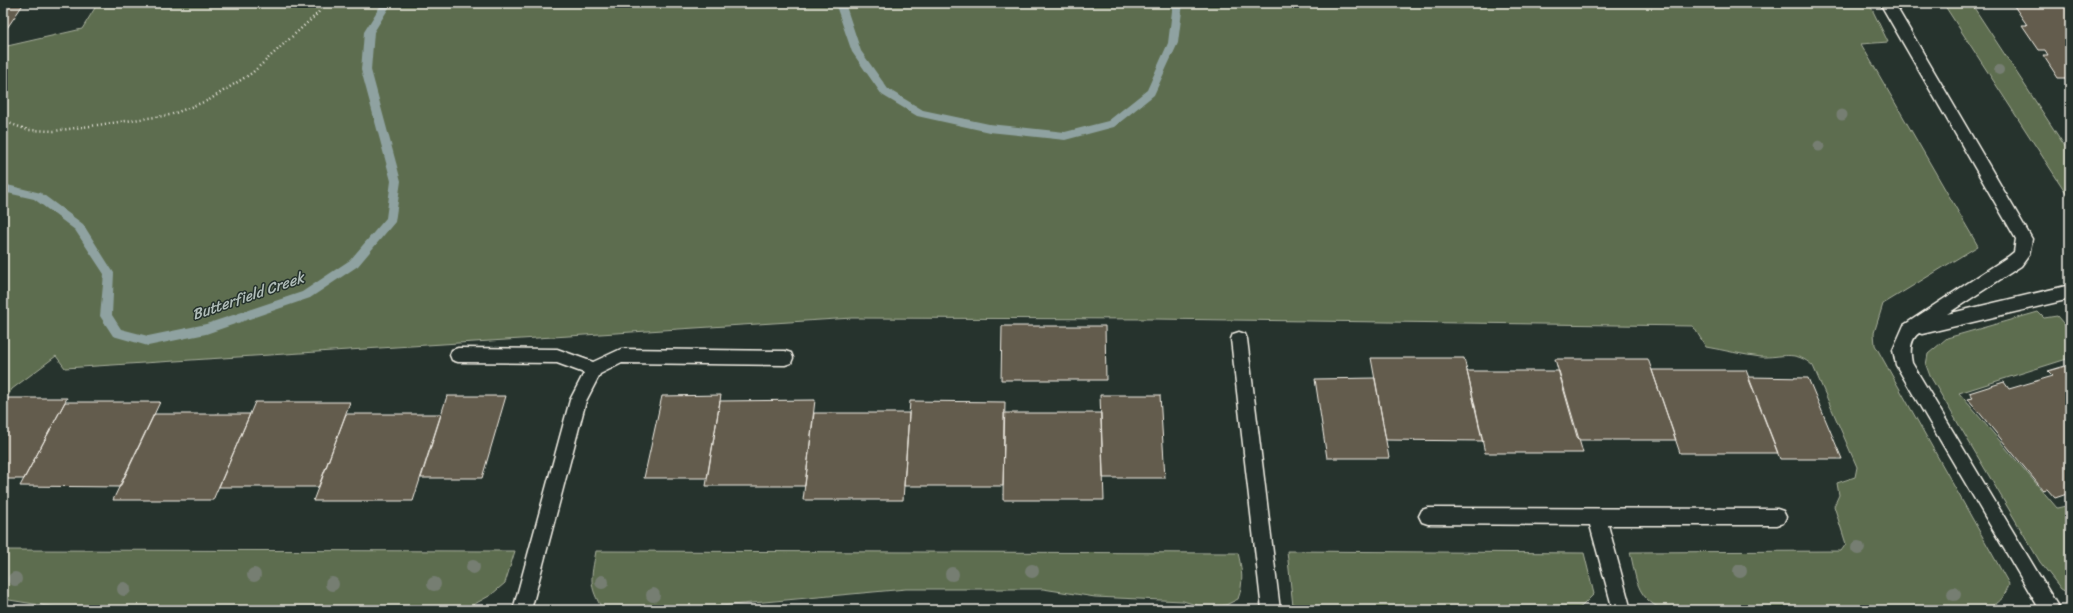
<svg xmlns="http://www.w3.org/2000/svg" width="2073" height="613" viewBox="0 0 2073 613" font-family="Sriracha,sans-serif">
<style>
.green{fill:#5d6d4f;stroke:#a8af9c}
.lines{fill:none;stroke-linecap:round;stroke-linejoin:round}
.stream{fill:#8fa2a1;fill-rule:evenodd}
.building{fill:#645c4e;stroke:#f4f1e8}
.lane-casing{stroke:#f4f1e8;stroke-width:3}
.path{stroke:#f4f1e8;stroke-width:2.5;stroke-dasharray:1 3;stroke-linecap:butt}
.lane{fill:#26332d;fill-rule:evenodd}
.tree{fill:#767e72}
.labels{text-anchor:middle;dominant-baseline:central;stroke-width:3;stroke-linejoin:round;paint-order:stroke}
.water-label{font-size:15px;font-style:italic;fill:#b0bdb9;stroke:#26332d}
</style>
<rect width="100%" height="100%" fill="#26332d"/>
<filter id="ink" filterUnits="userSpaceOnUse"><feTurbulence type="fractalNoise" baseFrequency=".025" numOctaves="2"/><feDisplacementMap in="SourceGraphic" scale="8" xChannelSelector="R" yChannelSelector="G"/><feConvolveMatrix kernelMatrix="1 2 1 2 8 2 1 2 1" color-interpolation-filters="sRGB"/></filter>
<g filter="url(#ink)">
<!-- green -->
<path class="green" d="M98,3h1771l19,39 -27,2 117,202 -95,58 -9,29 1,12 134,239c-8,24 -18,23 -41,26h-305c-28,-14 -26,-30 -33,-58l211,-1 5,-7 -12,-38 5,-11 -2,-12 18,-6 2,-10 -44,-101c-18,-17 -32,-8 -52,-9 -18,-2 -37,-7 -55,-10l-13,-21 -538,-7 -303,-1 -787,50 -9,-12 -44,33 -9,15v-357l79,-18z
M1943,3h28l99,151v45z
M2038,312l6,6 13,-2 13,15v27l-111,35 98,115 13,-3v89l-9,-5 -21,-27 -110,-186 -4,-11 2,-11 19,-16z
M3,550l512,1 -10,32 -14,12 -20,11 -35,4 -377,-2 -56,-9z
M596,551l642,2c4,16 6,30 0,46l-12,6 -20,3 -23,-7 -88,-4 -52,-8h-137l-186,17 -10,4h-107c-15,-25 -12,-31 -7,-59z
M1287,551l297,2 10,41 -12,12 -6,4h-281l-2,-4z"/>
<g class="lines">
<!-- stream -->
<path class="stream" d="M382,3h10l-18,29 -3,38 30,111 -6,41 -37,44 -48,32 -104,36 -58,12 -35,-10 -13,-20 4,-42 -29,-44 -41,-31 -31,-7v-8l38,9 42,31 31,49 -2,42 9,14 27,7 58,-12 96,-32 48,-32 36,-42 5,-37 -30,-111 3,-38z
M835,3h10l16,48 27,38 35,21 66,14 76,8 43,-11 39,-31 21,-47 5,-40h10l-5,40 -24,52 -40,32 -49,13 -76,-8 -72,-16 -35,-21 -30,-43z"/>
</g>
<!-- building -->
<path class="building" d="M3,3h21l-21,31z
M2012,3h58v83l-5,-8h-7l-15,-23h5l-3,-5h-6l-17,-25h5z
M1002,326h103l1,54h-105z
M1371,358h93l19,83 -97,-1z
M1555,359h93l28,81h-98z
M2065,366l5,5v122l-15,5 -8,-9 -4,1 -75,-91 5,-1 -4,-5 35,-11 5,7 44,-13 -5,-5z
M1652,370h94l32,83h-98z
M1467,371h92l24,82h-98z
M1748,377l60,1 34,81h-62z
M1375,378l14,80h-62l-12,-79z
M721,395l-14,83h-63l18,-82z
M1100,395h60l5,83h-62z
M447,396h59l-24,82h-61z
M8,398h59l-43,81h-21v-72z
M815,400l-10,86h-99l14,-85z
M910,401l95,1 -2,84h-99z
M65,402h95l-40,85 -100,-1z
M255,402h95l-31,85h-100z
M814,413h95l-6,87h-100z
M1004,413h97l3,87h-101z
M154,414h96l-37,86h-100z
M346,414h95l-28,87h-100z"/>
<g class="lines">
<defs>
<path id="lane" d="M1880,3h14l138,236 -3,16 -8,11 -74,48 123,-29v14l-148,35 -3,-1c-10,7 -9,20 -7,30l148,247h-20l-144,-245 -3,-15 11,-25 105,-69 5,-4 2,-13z
M1239,332l6,2 2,5 33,271h-18l-31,-271 2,-5z
M458,348l99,1 36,13 28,-13 164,2 6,2 2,5 -2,5 -6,2 -163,-2 -22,11 -14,27 -55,209h-18l57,-210 14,-27 -27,-10 -99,-1 -6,-2 -2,-5 2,-5z
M1428,508l349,1 6,2 3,6 -3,6 -6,2h-169l23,85h-18l-23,-85 -162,-1 -6,-2 -3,-6 3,-6z"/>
</defs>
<!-- lane casing -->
<use href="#lane" class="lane-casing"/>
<!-- path -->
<path class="path" d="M961,3l10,3 22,-3
M3,121l25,9 26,1 116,-16 39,-15 43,-27 65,-59 9,-11"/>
<!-- lane -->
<use href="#lane" class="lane"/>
</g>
<!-- trees -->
<g class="tree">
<circle cx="1999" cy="70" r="5"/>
<circle cx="1842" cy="115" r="5.5"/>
<circle cx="1819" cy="146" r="5.5"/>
<circle cx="1858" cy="548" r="7"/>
<circle cx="473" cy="567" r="7"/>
<circle cx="1032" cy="571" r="7"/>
<circle cx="1740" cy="571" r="7"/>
<circle cx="952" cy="574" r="7"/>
<circle cx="254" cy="575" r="7"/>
<circle cx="15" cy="579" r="7"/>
<circle cx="602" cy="582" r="7"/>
<circle cx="332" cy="584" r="7"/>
<circle cx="434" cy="584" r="7"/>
<circle cx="124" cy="589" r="7"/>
<circle cx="1954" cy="594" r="7"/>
<circle cx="653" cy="595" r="7"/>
</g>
</g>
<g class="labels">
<!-- water labels -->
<g class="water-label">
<text transform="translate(248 296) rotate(-19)">Butterfield Creek</text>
</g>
</g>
<!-- margin -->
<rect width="2073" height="613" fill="none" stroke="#26332d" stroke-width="16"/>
<rect x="8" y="8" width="2057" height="597" fill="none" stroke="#f4f1e8" stroke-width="1.5" filter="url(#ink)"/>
</svg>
